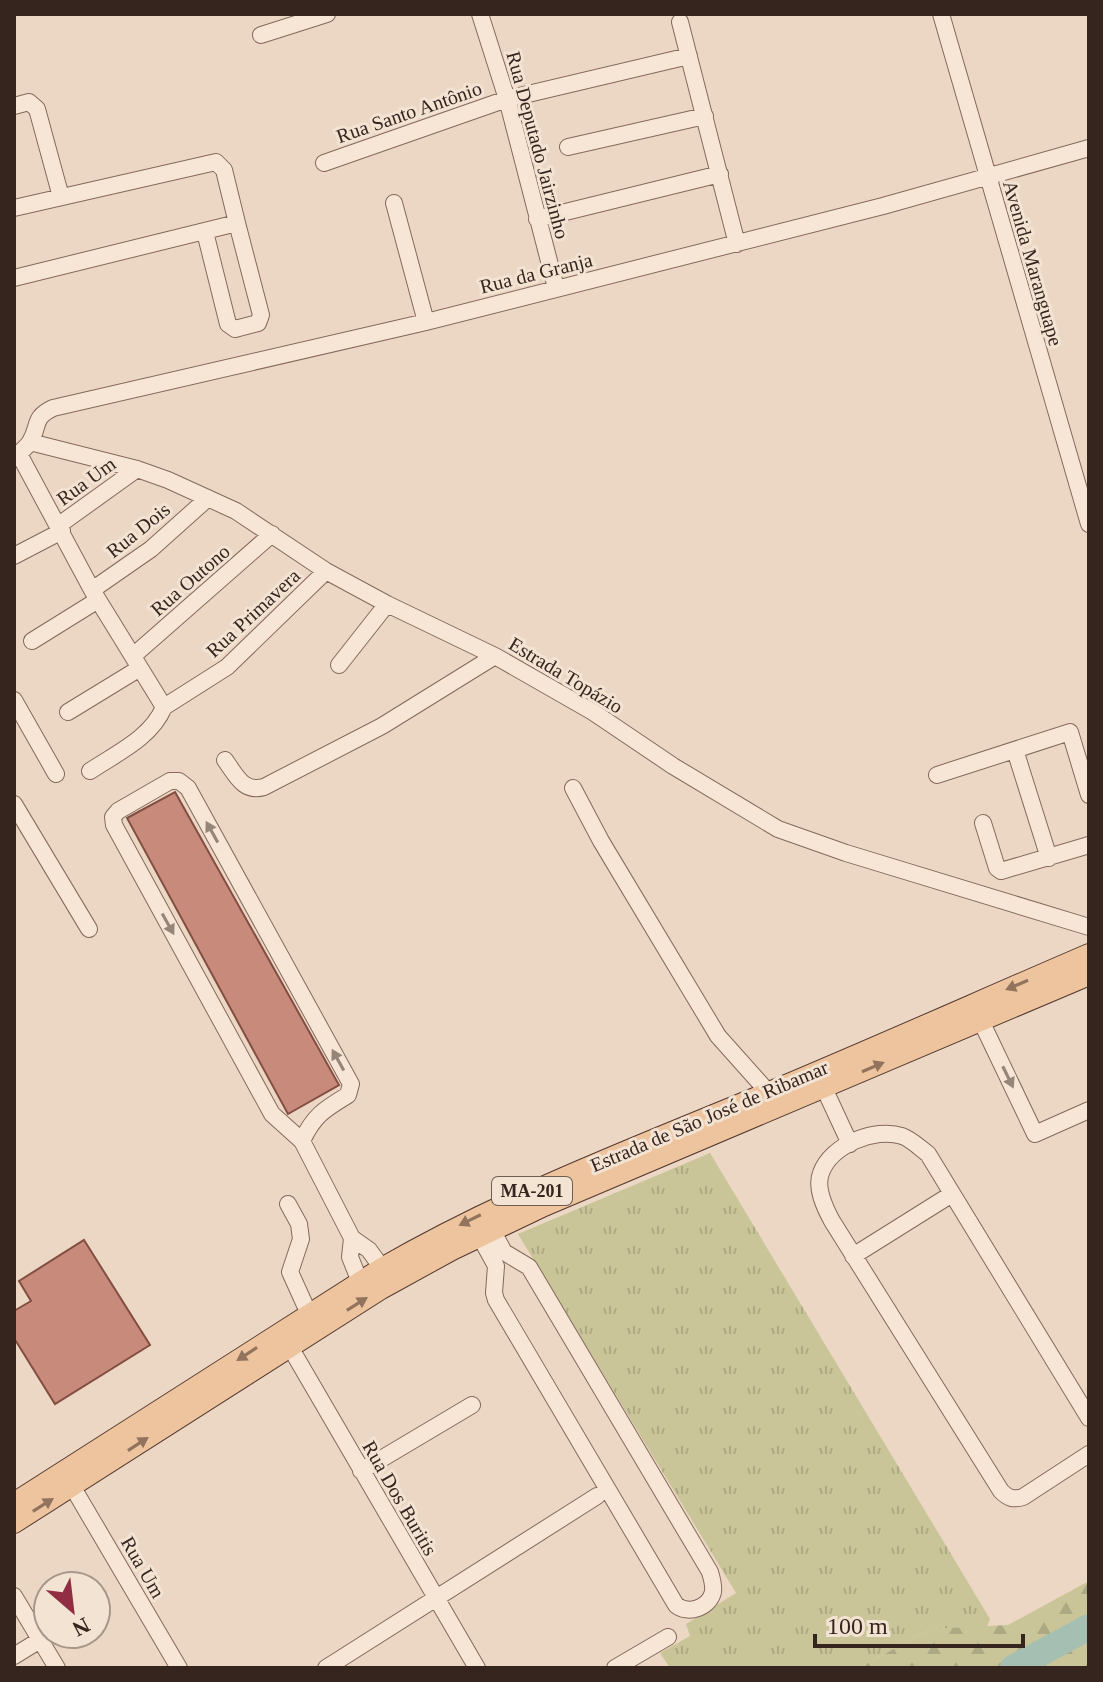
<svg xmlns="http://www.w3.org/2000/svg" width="1103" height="1682" viewBox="0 0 1103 1682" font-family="Georgia,serif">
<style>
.grass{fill:url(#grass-tufts)}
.forest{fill:url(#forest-firs)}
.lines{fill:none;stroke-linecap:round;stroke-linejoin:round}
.river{stroke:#a5bfb2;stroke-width:26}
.building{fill:#c88b7b;stroke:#834e42;stroke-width:2}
.minor-casing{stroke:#85695b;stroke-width:18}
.major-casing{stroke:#53382f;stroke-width:22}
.minor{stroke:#f7e6d6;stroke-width:16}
.major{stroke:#edc49d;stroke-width:20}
.oneway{fill:#96867a}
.oneway2{fill:#92745e}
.labels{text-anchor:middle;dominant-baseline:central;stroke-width:6;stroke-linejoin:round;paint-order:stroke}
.shield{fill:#f3e3d3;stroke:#6f5e54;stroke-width:2}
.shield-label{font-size:18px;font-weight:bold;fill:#36251e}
.street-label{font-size:20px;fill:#36251e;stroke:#f3e3d3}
</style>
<defs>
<pattern id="grass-tufts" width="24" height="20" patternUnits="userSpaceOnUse" patternTransform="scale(2)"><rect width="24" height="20" fill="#c9c598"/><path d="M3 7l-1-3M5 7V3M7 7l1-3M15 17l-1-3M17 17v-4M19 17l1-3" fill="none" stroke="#ada983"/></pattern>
<pattern id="forest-firs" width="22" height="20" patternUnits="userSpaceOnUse" patternTransform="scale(2)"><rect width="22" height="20" fill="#c9c598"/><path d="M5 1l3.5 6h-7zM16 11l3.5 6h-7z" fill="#ada983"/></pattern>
</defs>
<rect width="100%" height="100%" fill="#ecd7c4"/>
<!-- grass -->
<path class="grass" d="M710,1153l280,466 -3,8 -57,2 -71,39h-189l-10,-15 30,-17 -4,-12 50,-31 -218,-359z"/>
<!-- forest -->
<path class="forest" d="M1089,1581v87h-230l71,-39 78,-4z"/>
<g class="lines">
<!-- river -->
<path class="river" d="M1013,1668l76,-41"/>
</g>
<!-- building -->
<path class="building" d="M175,792l164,293 -51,29 -161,-296z
M84,1240l66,105 -95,59 -41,-66v-27l17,-10 -12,-20z"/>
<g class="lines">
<defs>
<path id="minor" d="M480,14l27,85 49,189
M941,14l148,510
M680,22l57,222
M261,35l66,-21
M14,106l15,-4 8,7 24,88
M568,147l137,-31
M324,163l183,-64 182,-43
M394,203l32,119
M14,208l202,-46 8,8 13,53 -223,55
M537,219l183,-45
M205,232l23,92 7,5 23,-6 3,-8 -24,-92
M30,442l107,27 31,11 68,31 90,60 61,33 108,52 98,56 80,54 105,63 68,24 243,74
M19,454l73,136 72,117
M14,458c5,-5 12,-10 16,-16 10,-16 2,-24 23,-34l373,-86 457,-116 206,-58
M59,525l78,-56
M14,556l48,-25
M92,590l59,-41 57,-51
M32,641l66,-41
M133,656l139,-122
M339,665l48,-61
M14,700l42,74
M164,707l63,-40 99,-96
M68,712l72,-44
M1015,750l34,108
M225,760c11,15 18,33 39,27l118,-61 113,-70
M90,771c27,-18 61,-33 74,-64
M937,775l133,-43 19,63
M573,788l28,53 117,195 50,56
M14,804l75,125
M983,823l14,45 4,3 88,-26
M981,1021l54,113 54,-24
M824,1088l26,56
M302,1141c12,-26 23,-32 46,-46l3,-11 -163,-296 -9,-7h-9l-52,30 -5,6 1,8 158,289 30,27 50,97 17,12 13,18
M288,1204l11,20 2,15 -11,33 19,42
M480,1237l16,29 -2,27 2,7 180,305c12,10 33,3 37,-13 1,-7 -1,-13 -3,-20l-181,-305 -25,-15 -12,-22
M352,1238l-2,19 10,25
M853,1256l99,-62
M290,1347l187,321
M1089,1418l-161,-264c-8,-6 -17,-15 -26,-18 -27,-9 -71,9 -81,37 -6,15 4,35 11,48l169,270c7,7 12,9 22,6l66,-43
M361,1471l111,-66
M72,1486l107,182
M14,1596l43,72
M14,1656l26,-16
M326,1668l271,-172
M615,1668l53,-31"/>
<path id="major" d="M14,1503l368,-235c123,-71 255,-121 385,-175 108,-45 215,-93 322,-139
M14,1523l367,-234 71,-39 92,-44 545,-231"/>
</defs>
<!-- minor casing -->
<use href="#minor" class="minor-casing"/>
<!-- major casing -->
<use href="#major" class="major-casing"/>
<!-- minor -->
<use href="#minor" class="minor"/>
<!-- major -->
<use href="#major" class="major"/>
</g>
<!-- one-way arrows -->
<defs><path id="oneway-solid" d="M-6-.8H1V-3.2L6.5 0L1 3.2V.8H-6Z" transform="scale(2)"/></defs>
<g class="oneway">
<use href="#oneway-solid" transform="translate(212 832) rotate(-119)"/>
<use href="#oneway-solid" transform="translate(168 924) rotate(61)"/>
<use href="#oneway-solid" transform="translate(338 1060) rotate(-119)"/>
<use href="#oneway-solid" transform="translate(1008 1077) rotate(64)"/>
</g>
<g class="oneway2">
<use href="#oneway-solid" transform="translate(1017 985) rotate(157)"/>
<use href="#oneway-solid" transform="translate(873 1067) rotate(-23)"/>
<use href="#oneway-solid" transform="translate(470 1220) rotate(154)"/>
<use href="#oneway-solid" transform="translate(357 1304) rotate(-32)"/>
<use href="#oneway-solid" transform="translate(247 1354) rotate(147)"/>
<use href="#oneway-solid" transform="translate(138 1444) rotate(-33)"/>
<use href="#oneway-solid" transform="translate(43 1505) rotate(-32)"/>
</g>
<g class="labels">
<!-- shield labels -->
<rect class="shield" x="492" y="1177" width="80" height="28" rx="6"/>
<g class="shield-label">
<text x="532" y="1191">MA-201</text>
</g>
<!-- street labels -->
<g class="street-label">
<text transform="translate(409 112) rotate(-19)">Rua Santo Antônio</text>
<text transform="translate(538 145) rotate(75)">Rua Deputado Jairzinho</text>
<text transform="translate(1033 263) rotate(74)">Avenida Maranguape</text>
<text transform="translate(536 273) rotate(-14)">Rua da Granja</text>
<text transform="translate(86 481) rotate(-36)">Rua Um</text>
<text transform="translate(138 530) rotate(-39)">Rua Dois</text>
<text transform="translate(190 580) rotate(-41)">Rua Outono</text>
<text transform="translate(253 613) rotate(-43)">Rua Primavera</text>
<text transform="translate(566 675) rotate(31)">Estrada Topázio</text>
<text transform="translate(709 1116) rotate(-23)">Estrada de São José de Ribamar</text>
<text transform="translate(400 1498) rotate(60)">Rua Dos Buritis</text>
<text transform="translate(143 1567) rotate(60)">Rua Um</text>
</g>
</g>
<!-- border -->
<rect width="1103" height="1682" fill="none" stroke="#36251e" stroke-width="32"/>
<!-- north arrow -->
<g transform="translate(72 1610) rotate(152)"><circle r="38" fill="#f3e3d3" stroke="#a7978b" stroke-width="2"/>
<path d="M0-6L14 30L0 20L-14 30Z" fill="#912e44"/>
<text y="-12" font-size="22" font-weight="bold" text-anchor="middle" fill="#36251e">N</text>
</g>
<!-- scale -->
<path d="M815 1634v12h208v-12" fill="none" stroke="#36251e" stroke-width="4"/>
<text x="827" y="1634" font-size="24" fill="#36251e" stroke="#f3e3d3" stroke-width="6" paint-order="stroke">100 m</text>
</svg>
